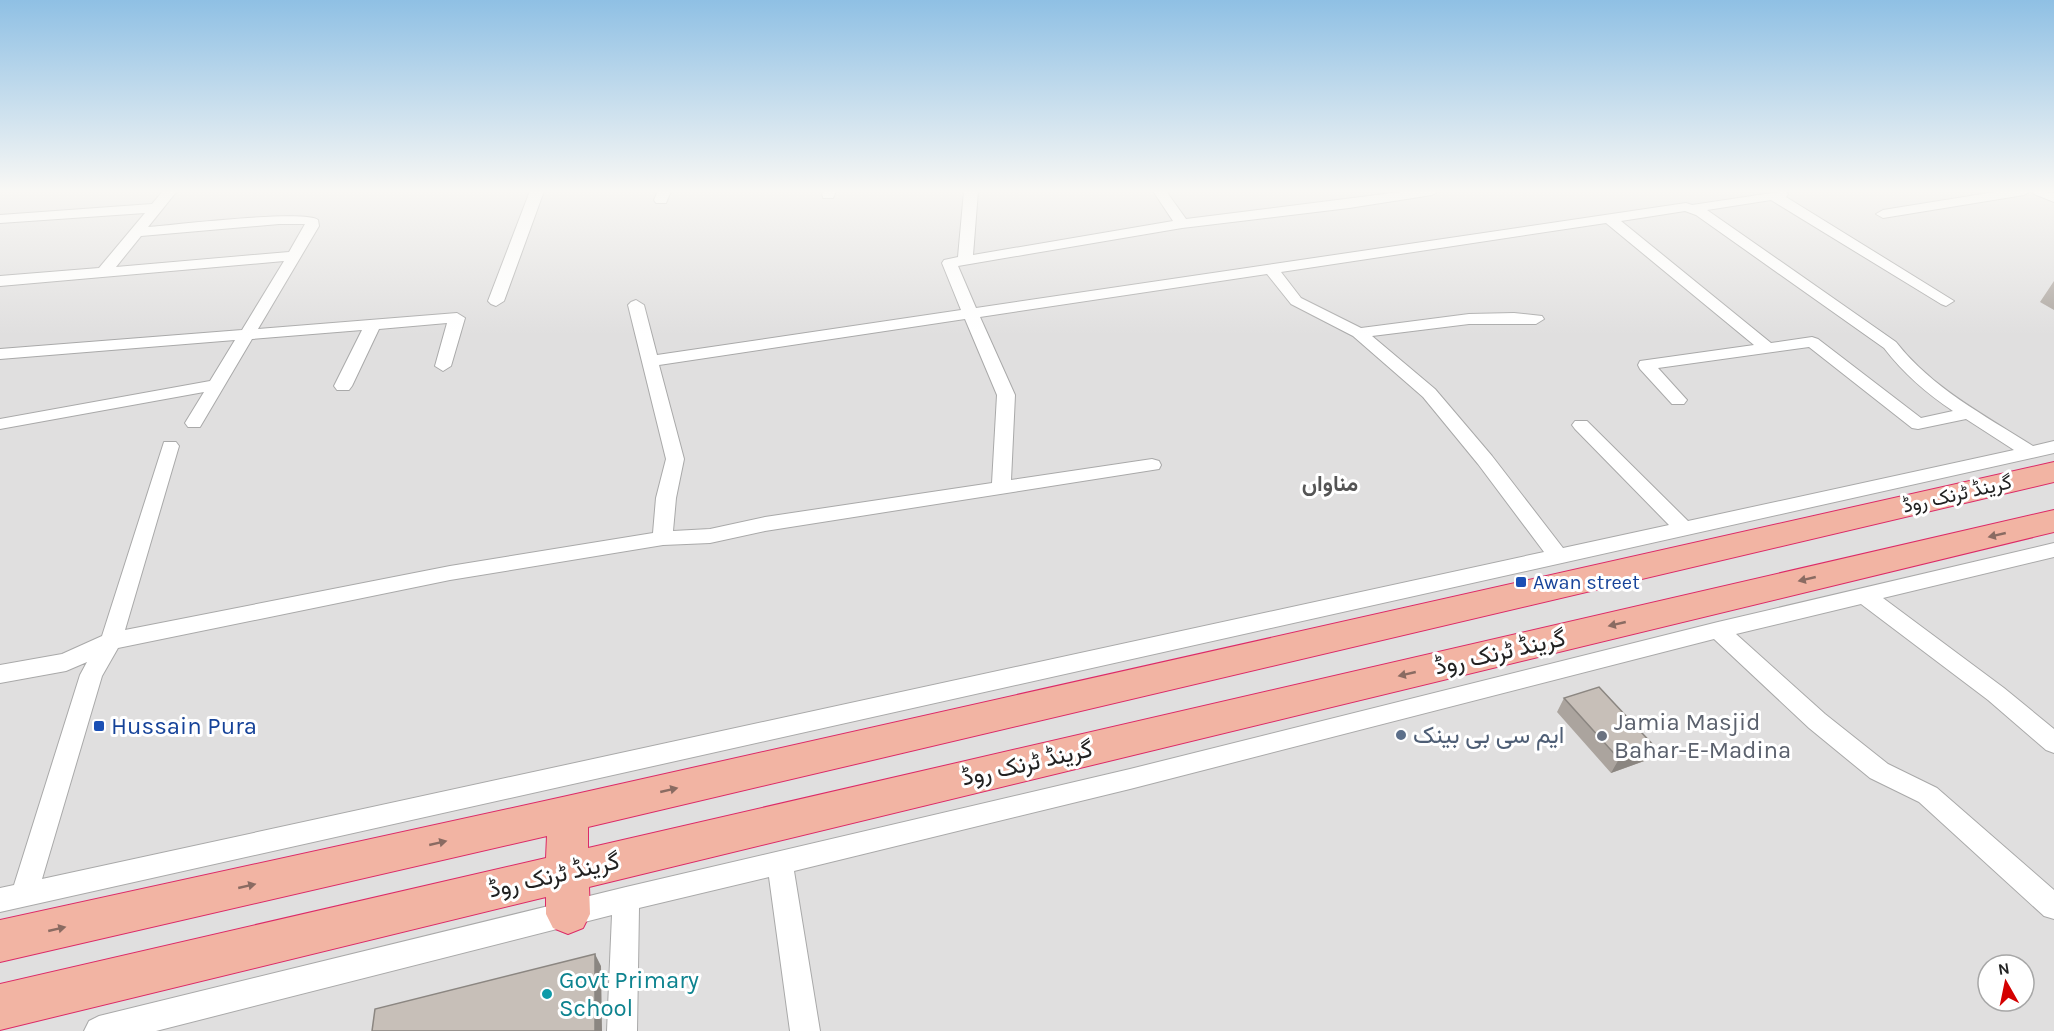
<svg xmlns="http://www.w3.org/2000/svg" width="2054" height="1031" viewBox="0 0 2054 1031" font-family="Karla,Vazirmatn,sans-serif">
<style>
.residential{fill:#e0dfdf;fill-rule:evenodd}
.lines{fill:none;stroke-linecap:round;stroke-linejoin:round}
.minor-casing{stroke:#a9a9a9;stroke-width:2}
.trunk-casing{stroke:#dc2a67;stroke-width:2}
.minor{fill:#fff;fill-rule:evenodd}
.trunk{fill:#f2b4a3;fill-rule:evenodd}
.wall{fill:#aba49e}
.shaded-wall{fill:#8b8681}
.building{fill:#c7bfb8;stroke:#8b8681;stroke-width:1.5}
.oneway{fill:#8a6b62}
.transit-dot{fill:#1a4fb4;stroke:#fff;stroke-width:2}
.service-dot{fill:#5c6f8a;stroke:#fff;stroke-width:2}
.worship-dot{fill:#6b7280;stroke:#fff;stroke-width:2}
.culture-dot{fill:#0f9aa8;stroke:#fff;stroke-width:2}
.labels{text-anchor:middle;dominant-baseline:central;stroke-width:6;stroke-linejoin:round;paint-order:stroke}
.street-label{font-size:20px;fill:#222;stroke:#fff}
.transit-label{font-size:20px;fill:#164399;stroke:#fff;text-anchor:start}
.quarter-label{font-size:22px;font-weight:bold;fill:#555;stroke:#fff}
.near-street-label{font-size:24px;fill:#222;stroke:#fff}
.near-worship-label{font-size:24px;fill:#5b616d;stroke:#fff;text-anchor:start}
.near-transit-label{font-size:24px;fill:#164399;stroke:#fff;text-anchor:start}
.near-service-label{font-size:24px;fill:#4e5e75;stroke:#fff;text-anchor:start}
.near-culture-label{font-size:24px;fill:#0d838f;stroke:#fff;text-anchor:start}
</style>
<rect width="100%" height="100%" fill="#f2efe9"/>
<!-- residential -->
<path class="residential" d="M0,191h2054v840h-2054zM1988,965h36v36h-36z"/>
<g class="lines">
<defs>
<path id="minor" d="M163,191h14l-29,36c24,-2 159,-18 170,-7l1,6 -61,103 199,-16 8,5 -14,48 -8,5 -8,-5 12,-43 -68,6 -27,57 -3,4h-12l-3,-4 28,-56 -110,9 -52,88h-12l-3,-4 19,-31 -204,37v-10l210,-38 25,-41 -235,19v-10l242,-19 42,-69 -284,25v-10l99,-8 46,-55 -145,10v-8l152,-11zM279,224h26l-16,28 -173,15 25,-31z
M530,191h14l-40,110 -8,5 -5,-2 -3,-3z
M658,191h13l-5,12h-10l-2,-3z
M822,191h14l-3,7h-10z
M964,191h14l-5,64 200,-34 -20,-30h13l20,28 222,-28h31l-7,4 -83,13 -167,20 -224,38 18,42 710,-105 6,2 93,-14 3,3 -2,3 168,104 -8,5 -5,-2 -170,-104 -64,10 189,132c36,46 88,73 137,104l21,-5v12l-2054,459v-24l14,-3 66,-210 7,-13 -21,9 -66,12v-18l62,-11 40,-18 62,-194h12l3,4 -54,184 325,-64 203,-33 3,-35 10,-39 -38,-154 3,-3 5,-2 8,5 13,50 304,-45 -19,-47 2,-3 14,-3zM1685,211l11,4 188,133c20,26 42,45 69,63l-32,7 -103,-79 -6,-2 -41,6 -150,-122zM1606,223l148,122 -114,16 -2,4 2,4 32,35h12l3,-4 -29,-32 151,-21 103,81 6,1 48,-10 48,31 -326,71 -101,-100h-12l-3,4 3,4 94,96 -106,23 -71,-92 -57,-67 -63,-53 97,-12h67l8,-5 -2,-3 -28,-3 -45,1 -108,14 -60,-30 -20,-26zM1267,274l24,30 62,32 70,61 55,67 66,88 -1502,327 60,-203 16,-28 332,-68 213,-35 47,-2 55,-12 394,-62 2,-4 -2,-4 -7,-2 -141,21 4,-85 -35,-78zM965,319l32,76 -5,88 -227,34 -55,12 -37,2 3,-33 8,-39 -25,-94z
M2001,191h30l-7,4 -141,23 -7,-4 7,-4z
M2032,191l22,2v9l-20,-8z
M2054,543v14l-171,41 121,90 50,41v24l-8,-3 -58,-50 -127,-96 -125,30 89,80 63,50 49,24 117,102v29l-10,-3 -125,-114 -49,-24 -61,-50 -95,-89 -584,150 -336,82 26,160h-30l-21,-154 -130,31 -2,123h-30l5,-116 -456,116h-72l5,-10 10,-5 527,-129 504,-118 588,-147z"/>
<path id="trunk" d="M2054,462v20l-1466,345v21l1466,-338v22l-1465,355 1,27 -7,14 -15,6 -15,-6 -7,-14v-17l-546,133v-46l546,-126 1,-22 -547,126v-42l567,-124z"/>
</defs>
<!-- minor casing -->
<use href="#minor" class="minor-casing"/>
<!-- trunk casing -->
<use href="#trunk" class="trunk-casing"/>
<!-- minor -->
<use href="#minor" class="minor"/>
<!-- trunk -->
<use href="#trunk" class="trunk"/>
</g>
<!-- wall -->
<path class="wall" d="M2054,281v29l-14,-8z
M1564,698l83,62 -36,13 -54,-61z"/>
<!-- shaded-wall -->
<path class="shaded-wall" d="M1655,747l-8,13 -36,13 8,-14z
M595,954l6,12 1,65h-7z"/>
<!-- building -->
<path class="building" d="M1599,687l56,60 -36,12 -55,-61z
M595,954v77h-223l3,-22z"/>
<!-- one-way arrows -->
<defs><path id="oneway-solid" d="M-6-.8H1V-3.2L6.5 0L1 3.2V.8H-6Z" transform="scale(1.5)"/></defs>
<g class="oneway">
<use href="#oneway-solid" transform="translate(1997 535) rotate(167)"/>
<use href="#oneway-solid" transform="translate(1807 579) rotate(167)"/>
<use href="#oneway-solid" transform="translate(1617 624) rotate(167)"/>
<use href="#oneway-solid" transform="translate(1407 674) rotate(167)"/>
<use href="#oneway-solid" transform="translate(669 790) rotate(-13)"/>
<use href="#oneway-solid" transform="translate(438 843) rotate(-13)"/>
<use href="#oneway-solid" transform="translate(247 886) rotate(-13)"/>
<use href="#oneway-solid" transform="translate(57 929) rotate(-13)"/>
</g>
<!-- sky -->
<linearGradient id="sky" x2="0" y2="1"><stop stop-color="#8fc0e4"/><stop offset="0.57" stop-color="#f9f8f5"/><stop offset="1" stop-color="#f9f8f5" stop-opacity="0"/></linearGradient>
<rect width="2054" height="335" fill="url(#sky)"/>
<!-- markers -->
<g class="transit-dot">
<rect x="1515" y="576" width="12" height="12" rx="3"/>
<rect x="93" y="720" width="12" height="12" rx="3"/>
</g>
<circle class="service-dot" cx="1401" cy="735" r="6"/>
<circle class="worship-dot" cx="1602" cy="736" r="6"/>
<circle class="culture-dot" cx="547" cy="994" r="6"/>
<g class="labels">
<!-- street labels -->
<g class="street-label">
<text transform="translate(1957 494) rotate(-13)">گرینڈ ٹرنک روڈ</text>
</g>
<!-- transit labels -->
<g class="transit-label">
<text x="1533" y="582">Awan street</text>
</g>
<!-- quarter labels -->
<g class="quarter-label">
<text x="1330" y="484">مناواں</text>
</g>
<!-- near-street labels -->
<g class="near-street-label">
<text transform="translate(1500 652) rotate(-13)">گرینڈ ٹرنک روڈ</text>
<text transform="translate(1027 763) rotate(-13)">گرینڈ ٹرنک روڈ</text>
<text transform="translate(554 875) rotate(-13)">گرینڈ ٹرنک روڈ</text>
</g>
<!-- near-worship labels -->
<g class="near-worship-label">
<text x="1614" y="722">Jamia Masjid<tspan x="1614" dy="28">Bahar-E-Madina</tspan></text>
</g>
<!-- near-transit labels -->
<g class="near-transit-label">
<text x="111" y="726">Hussain Pura</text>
</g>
<!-- near-service labels -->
<g class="near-service-label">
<text x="1413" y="735">ایم سی بی بینک</text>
</g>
<!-- near-culture labels -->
<g class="near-culture-label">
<text x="559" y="980">Govt Primary<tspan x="559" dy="28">School</tspan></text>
</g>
</g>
<!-- north arrow -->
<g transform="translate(2006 983) rotate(351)"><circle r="28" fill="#ffffff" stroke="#a7a7a7" stroke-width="1.5"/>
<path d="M0-4.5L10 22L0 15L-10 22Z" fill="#d40000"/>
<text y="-9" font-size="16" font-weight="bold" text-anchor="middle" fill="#222222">N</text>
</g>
</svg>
